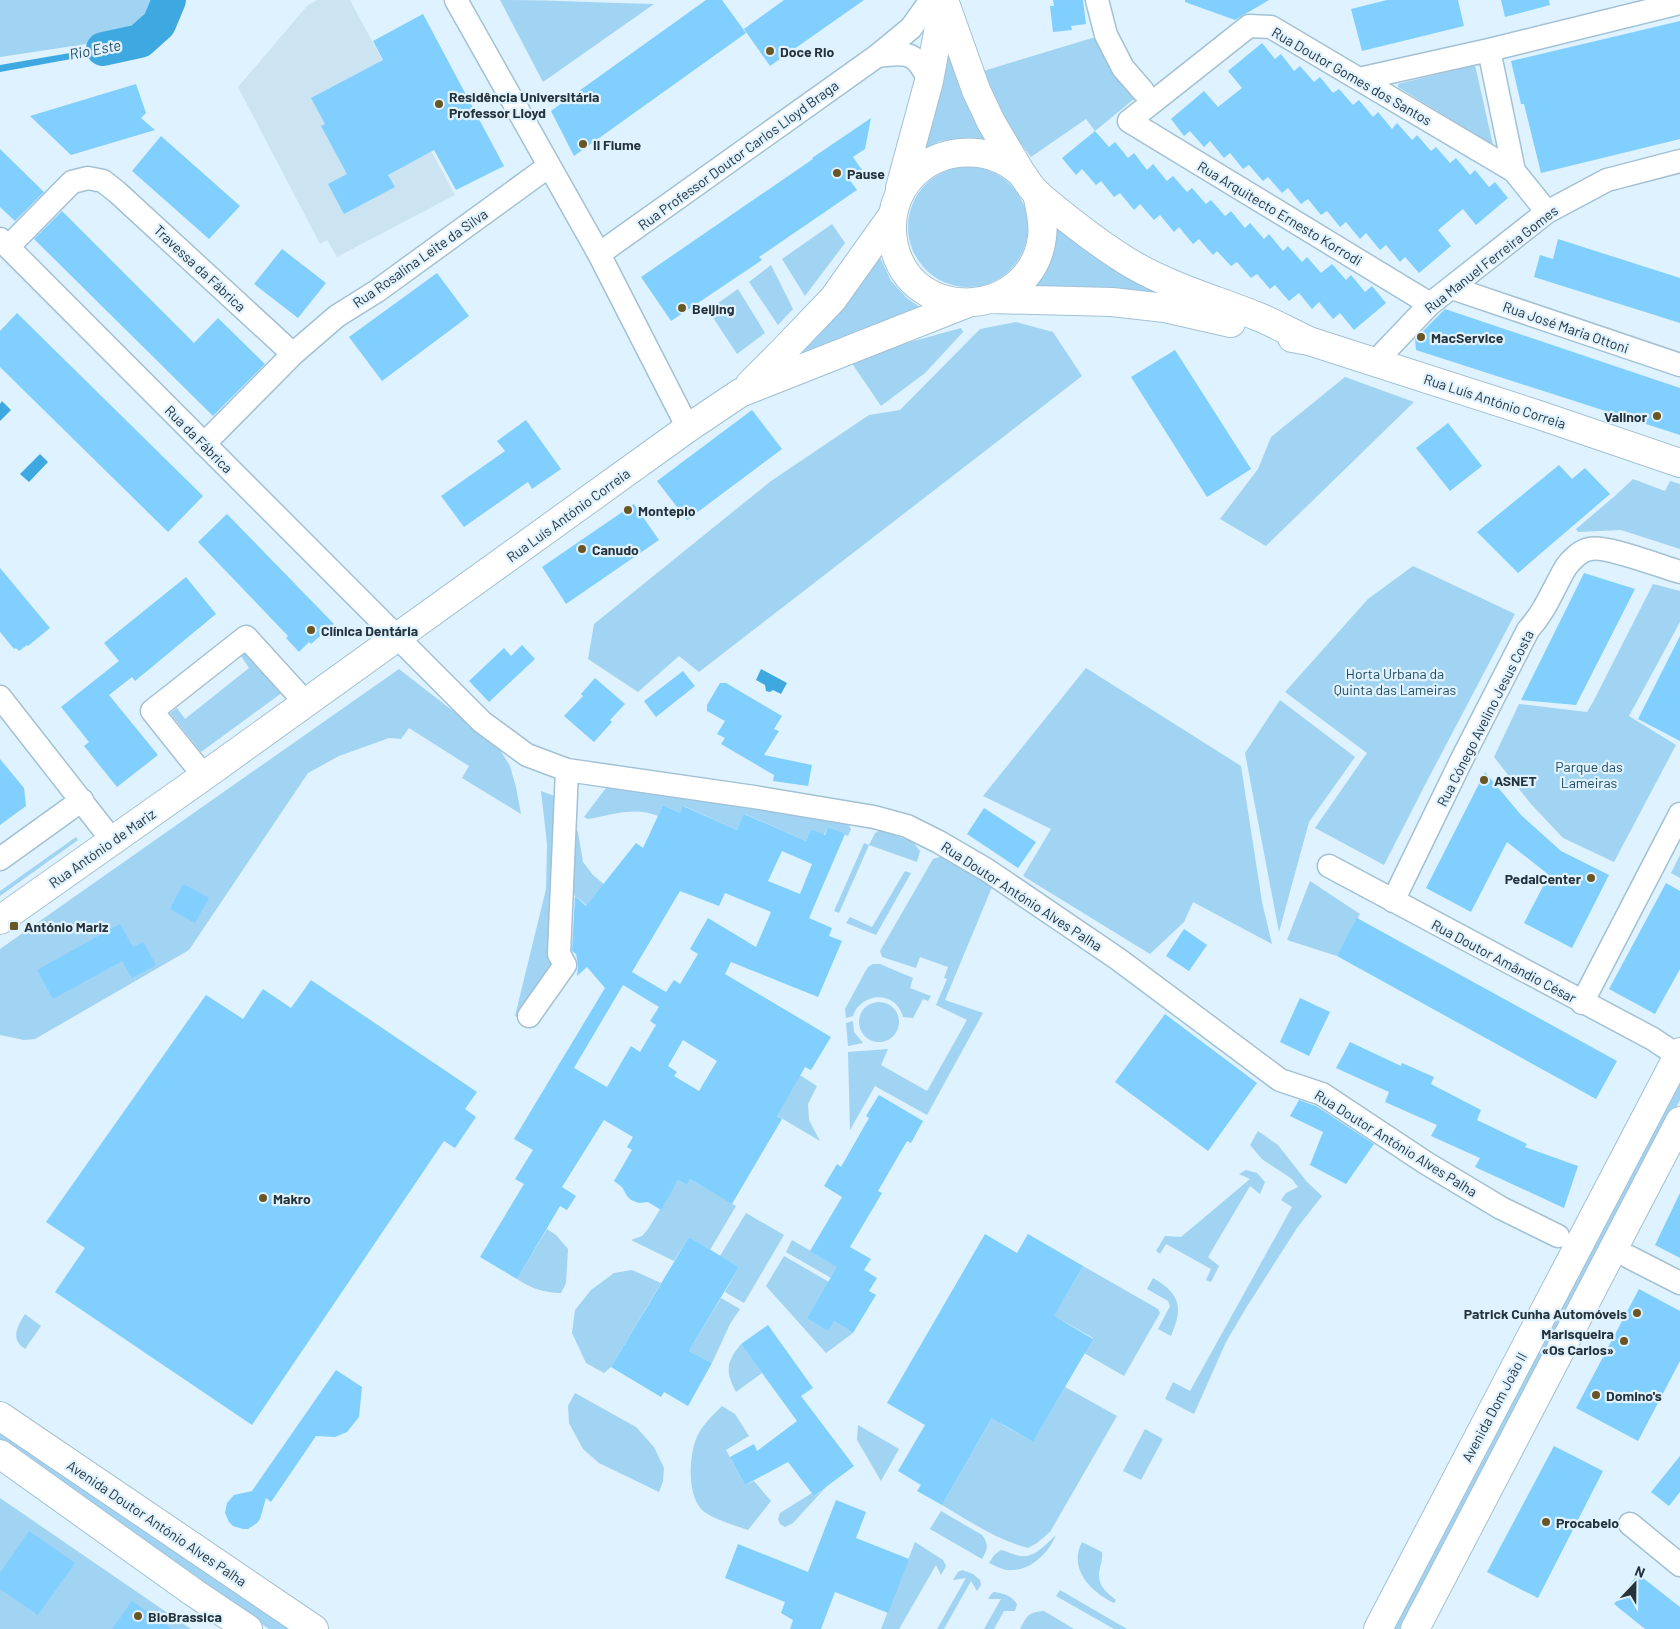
<svg xmlns="http://www.w3.org/2000/svg" width="1680" height="1629" viewBox="0 0 1680 1629" font-family="Barlow,sans-serif">
<style>
.built{fill:#cce4f2}
.green{fill:#a1d3f3}
.water{fill:#3ea8e1}
.lines{fill:none;stroke-linecap:round;stroke-linejoin:round}
.river{stroke:#3ea8e1;stroke-width:34}
.building{fill:#81cffe;fill-rule:evenodd}
.minor-casing{stroke:#a2c1d5;stroke-width:25}
.tertiary-casing{stroke:#a2c1d5;stroke-width:30}
.secondary-casing{stroke:#a2c1d5;stroke-width:30}
.minor{stroke:#fff;stroke-width:22}
.tertiary{stroke:#fff;stroke-width:28}
.secondary{stroke:#fff;stroke-width:28}
.poi-dot{fill:#6a5524;stroke:#dff2ff;stroke-width:2}
.labels{text-anchor:middle;dominant-baseline:central;stroke-width:4.5;stroke-linejoin:round;paint-order:stroke}
.poi-label{font-size:14px;font-weight:bold;fill:#26333b;stroke:#dff2ff;text-anchor:start}
.street-label{font-size:14px;fill:#26333b;stroke:#dff2ff}
.park-label{font-size:14px;fill:#1f4a62;stroke:#dff2ff}
.water-label{font-size:15px;font-style:italic;fill:#244f67;stroke:#dff2ff}
</style>
<rect width="100%" height="100%" fill="#dff2ff"/>
<!-- built -->
<path class="built" d="M317,0h33l105,195 -118,62 -10,-17 -7,4 -82,-157 69,-81z"/>
<!-- green -->
<path class="green" d="M0,0h163l-11,21 -19,16 -133,20z
M500,0c51,0 103,3 154,4l-111,78z
M1099,36c10,21 19,46 35,63l-39,32 -9,-12 -55,38 -23,-31 -28,-54z
M948,50c12,37 22,64 44,96l-30,-7 -22,2 -21,12z
M1475,65l18,80 -95,-58v-3z
M908 227a60 60 0 1 1 120 0a60 60 0 1 1-120 0Z
M1050,218l143,90 -170,-12z
M832,224l13,19 -40,53 -23,-37z
M876,249l15,32 16,17 21,15 -167,65z
M771,265l22,44 -15,16 -29,-43z
M738,289l27,44 -28,21 -29,-44z
M1016,322l37,10 29,44 -383,296 -20,-16 -41,36 -50,-33 6,-35 177,-143 98,-66 31,-5 80,-81z
M961,328l2,4 -38,41 -44,33 -32,-47z
M1345,377l69,25 -148,144 -46,-27 38,-50 13,-32z
M1633,479l32,12 5,-10 10,3v65l-59,-19 -43,2 -2,-3 40,-34z
M1413,566l102,48 -88,167 -43,84 -69,-37 52,-75 -82,-61 83,-93z
M1653,584l27,7v31l-51,94 47,29 -62,117 -51,-24 -32,-34 -37,-47 25,-53 68,8 6,-10z
M247,652l36,40 -82,60 -31,-39 7,-5 8,11 64,-51 -8,-12z
M1086,668l155,98 21,136 10,42 -79,-42 -9,20 -34,32 -127,-78 28,-47 -68,-33z
M399,669l98,76 13,21 6,21 5,27 -59,-36 7,-12 -60,-38 -8,11 -12,-1 -50,18 -31,17 -119,177 -154,89 -11,1 -24,-5v-86z
M1280,700l75,57 -46,65 -30,110 -34,-179z
M609,784l232,36 7,4 3,5 -3,7 -20,-9 -4,8 -13,-6 -5,12 -61,-27 -8,16 -53,-24 -4,7 -17,-8 -5,11c-23,-10 -47,-1 -70,3l-4,-2z
M541,791l19,7 -5,167 -34,52 -6,-1 31,-127 1,-45z
M575,828l3,4 5,30 10,13 19,16 -17,21 -31,-25z
M881,830l32,12 7,9 -3,11 -48,-17 -30,68 -5,-2 30,-68 5,2 6,-12z
M76,837l2,3 -78,56v-5z
M1680,855v23l-9,-5z
M942,856l50,31 -47,113 38,13 -56,102 -52,-29 -25,44 -2,-78 40,-3 -7,16 46,26 40,-71 -31,-15 11,-26 -3,-1 4,-11 -28,-10 -4,11 -34,-11 -2,-6 53,-92z
M905,871l6,2 -35,62 -30,-12 4,-6 22,10z
M1310,881l50,33 -23,42 -50,-16z
M873,964h7l33,14 -3,10 21,8 -3,5 -5,-2 -10,19 -10,-1c-7,-27 -42,-25 -50,-1l-7,2 -1,-9 20,-37 3,-5z
M859 1022a20 20 0 1 1 40 0a20 20 0 1 1-40 0Z
M853,1021l1,11 9,11 -15,3 -2,-23z
M1680,1068v32l-278,529h-17z
M795,1072l22,14 -9,18 1,16 11,21 -49,-29z
M1258,1131l20,14 29,37 15,14 -25,32 -51,80 -20,34 -32,72 -29,-15 8,-17 17,9 102,-184 -11,-7 5,-7 12,-6 -6,-8 -30,-20 -12,-14z
M1246,1170l11,3 8,9 -5,12 -10,-8 -42,71 11,9 -8,16 -5,-2 5,-11 -45,-25 -6,10 -4,-3 9,-15 16,1 69,-58 -11,-5z
M690,1179l46,27 -26,44 -21,-13 -15,24 -43,-21 11,-4 6,-7 30,-49 9,5z
M746,1213l38,22 -40,68 -19,-11 14,-25 -19,-11z
M547,1229l9,6 12,14 -2,34 -5,10c-17,0 -30,-5 -44,-14z
M792,1240l46,27 -7,11 -45,-26z
M784,1256l45,26 -22,36 27,3 19,12 -27,20 -60,-67z
M1083,1266l75,43 2,4 -36,63 -40,-23 9,-15 -30,-17 -21,15z
M632,1270l29,13 -50,84 -7,6 -18,-10 -14,-30 3,-23 16,-20 23,-17z
M1153,1278c28,16 30,30 18,58l-13,-7 12,-23 -2,-5 -21,-12z
M721,1298l19,11 -10,15 -18,39 -23,-12z
M25,1314l16,12 -16,23c-15,-10 -8,-22 0,-35z
M741,1344l21,29 -26,19c-11,-21 -10,-30 5,-48z
M1065,1387l52,29 -67,116 -13,11 -9,5c-31,-8 -59,-27 -86,-43l56,-97 5,17 30,17z
M575,1393l61,34 18,20 10,21 -1,13 -4,11 -60,-29 -16,-14 -14,-26 -1,-17z
M722,1406l13,8 14,22 -23,14 19,35 9,-4 17,20 -23,29c-12,-4 -38,-12 -46,-20 -15,-16 -13,-52 -6,-71 5,-13 17,-24 26,-33z
M858,1425l41,24 -18,32 -24,-41z
M0,1428l296,201h-27l-269,-183z
M1145,1429l18,10 -22,41 -18,-9z
M826,1487l-33,36 -8,4 -5,-3 -2,-5 2,-6 32,-20 3,3z
M0,1498l191,131h-191z
M941,1511l41,24c7,10 6,14 0,24l-52,-30z
M1056,1535c-7,17 -24,35 -44,35 -8,1 -16,-4 -23,-7l5,-8 7,-5c6,1 12,5 19,6 14,3 27,-13 36,-21z
M915,1542l28,18 3,6 -5,9 -5,-10 -37,64h-18z
M1082,1542l20,10c1,8 -2,14 -3,21 -1,13 8,20 17,27l-2,3c-23,-11 -46,-34 -32,-61z
M962,1570l11,4 7,6 1,5 -4,6 -6,-10 -27,48h-7l29,-51 -13,2 5,-8z
M1060,1590l67,39h-13l-58,-33z
M994,1592c10,1 18,4 23,12l-2,7h-11l-10,18h-10l17,-30h-13l3,-5z
M1044,1611l30,18h-54c7,-13 8,-17 24,-18z"/>
<!-- water -->
<path class="water" d="M169,0h13l-15,27 -19,18 -148,27v-7l140,-24 19,-17z
M2,401l9,9 -11,11v-17z
M40,454l8,8 -19,20 -9,-8z
M761,669l26,14 -6,11 -8,-4 -3,2 -4,-1 -1,-6 -9,-5z"/>
<g class="lines">
<!-- river -->
<path class="river" d="M103,49l37,-8 19,-17 10,-24"/>
</g>
<!-- building -->
<path class="building" d="M706,0h16l24,33 -172,123 -23,-45z
M784,0h80l-94,66 -26,-37z
M1053,0h30l3,24 -15,2 1,4 -19,2 -3,-26h4z
M1185,0h84l-34,20 -50,-18z
M1387,0h71l6,26 -102,25 -11,-42z
M1501,0h48l1,5 -45,12z
M423,14l81,152 -48,24 -22,-40 -46,25 7,12 -51,27 -16,-30 19,-10 -26,-48 4,-2 -14,-26 72,-38 -10,-19z
M1680,21v118l-139,34 -17,-69h-3l-10,-43z
M1262,43l13,16 6,-5 13,17 6,-5 14,16 6,-5 13,16 6,-4 14,16 6,-5 14,17 5,-5 14,17 5,-6 15,17 5,-5 14,16 5,-4 14,16 6,-5 14,17 5,-5 14,17 6,-5 13,16 -32,27 -13,-16 -25,21 13,16 -32,27 -14,-16 -5,5 -14,-17 -6,5 -14,-17 -6,6 -14,-17 -6,5 -13,-16 -6,4 -13,-16 -7,5 -13,-16 -6,5 -14,-16 -5,4 -14,-16 -6,4 -13,-16 -6,5 -14,-17 -6,6 -14,-16 -6,5 -13,-17 33,-28 14,16 24,-19 -14,-17z
M136,84l10,29 -5,5 14,12 -84,25 -41,-39z
M871,118l-6,31 -12,8 9,13 -13,9 8,11 -98,67 3,3 -91,61 -30,-44 172,-118 -1,-1z
M1095,131l14,16 6,-5 13,16 6,-5 13,17 6,-6 14,17 6,-5 14,16 5,-4 14,16 5,-4 14,16 6,-5 14,17 5,-5 14,16 5,-5 14,17 5,-5 14,16 5,-5 14,16 11,-9 14,16 5,-5 14,17 7,-6 14,17 -32,27 -14,-17 -7,6 -14,-17 -7,7 -13,-16 -10,8 -14,-16 -5,4 -13,-15 -6,4 -14,-16 -6,4 -14,-15 -4,4 -14,-16 -6,5 -14,-17 -5,5 -14,-17 -6,5 -14,-16 -6,6 -14,-17 -6,4 -13,-16 -5,4 -14,-16 -6,6 -14,-17z
M161,136l79,70 -31,33 -77,-68z
M0,149l44,43 -29,29 -15,-14z
M62,211l132,132 24,-25 47,46 -52,52 -179,-177z
M1558,239l122,39v45l-146,-46 6,-22 13,4z
M282,249l44,34 -28,35 -44,-34z
M437,273l32,43 -87,65 -33,-44z
M1445,309l235,79v47l-264,-85 -1,-11z
M17,313l186,183 -35,36 -168,-165v-36z
M1175,350l76,119 -44,28 -76,-120z
M752,410l30,39 -95,71 -30,-39z
M526,420l35,49 -29,20 -4,-7 -64,45 -23,-31 64,-45 -8,-10z
M1448,423l34,43 -32,25 -34,-43z
M1559,465l13,14 13,-11 25,26 -92,79 -41,-41z
M634,504l25,36 -93,64 -24,-37z
M227,514l107,110 -23,20 -2,-2 -10,10 -13,-14 2,-2 -90,-94z
M0,568l50,60 -22,18 -1,-1 -8,6 -3,-3 -2,1 -14,-17z
M1584,573l51,16 -59,116 -55,-5z
M186,577l30,37 -81,67 -3,-4 -23,18 49,60 -41,32 -33,-41 5,-4 -28,-35 58,-46 -15,-18z
M1680,636v105l-42,-22z
M522,645l13,14 -46,43 -20,-21 35,-33 7,8z
M683,671l12,15 -39,31 -12,-16z
M595,678l30,26 -15,16 2,2 -18,20 -30,-26 19,-20 -2,-2z
M720,683h6l56,33 -8,13 5,2 -15,24 48,10 -4,21 -35,-5 1,-6 -53,-31 4,-6 -8,-4 8,-13 -18,-10v-6z
M0,759l24,29 2,18 -26,19z
M1485,772l36,43 40,36 48,24 -37,73 -48,-25 25,-48 -42,-33 -36,70 -45,-24z
M663,805l17,8 3,-7 54,24 7,-16 62,27 5,-12 14,6 3,-8 17,7 -36,84 23,10 -3,8 13,5 -24,56 -87,-35 -6,12 106,63 -20,33 -6,-3 -28,49 5,3 -50,85 -42,-25 -3,6 -9,-5 -17,30 -13,-8 -9,1 -8,-3 -4,-4 -5,-9 -8,-6 18,-31 -5,-3 6,-10 -29,-17 -42,67 14,9 -9,14 -7,-4 -43,73 -37,-22 44,-73 -9,-5 18,-29 -19,-11 91,-151 -18,-21 -10,9 1,-11 -2,-11 -4,-3 3,-55 11,10 50,-63 7,5zM782,851l30,13 -12,30 -32,-13zM680,891l39,15 6,-13 46,19 -15,35 -48,-29 -18,31 8,5 -18,30 -6,-4 -8,12 -34,-20zM623,985l36,22 -9,14 6,4 -16,27 -9,-6 -24,41 -33,-19zM683,1040l34,21 -18,30 -25,-15 3,-4 -9,-6z
M984,808l52,34 -18,26 -51,-34z
M1666,883l14,8v78l-25,45 -46,-25z
M183,884l26,14 -14,25 -25,-14z
M1357,918l260,143 -21,38 -259,-143z
M120,924l13,23 10,-5 13,23 -24,13 -10,-17 -69,38 -16,-29z
M1184,929l23,16 -18,26 -23,-15z
M311,980l166,112 -12,17 11,8 -21,31 -11,-7 -192,284 -197,-133 30,-44 -39,-26 160,-227 37,24 20,-30 28,19z
M1300,998l30,14 -21,44 -29,-14z
M1165,1014l92,69 -49,68 -93,-69z
M1350,1042l51,24 1,-3 32,14 -3,7 50,26 -4,10 50,24 -2,3 53,19 -14,42 -89,-41 5,-9 -49,-22 6,-11 -52,-23 4,-10 -53,-24z
M879,1095l44,26 -12,22 -4,-2 -29,50 4,2 -32,54 21,12 -7,11 13,8 -8,13 7,4 -23,38 -19,-12 -6,10 -21,-13 30,-51 -27,-16 32,-54 -18,-11 13,-22 4,3 28,-49 -3,-2z
M1299,1100l17,6 58,38 -28,40 -36,-19 13,-33 -33,-16z
M1680,1193v65l-25,-13z
M985,1234l32,19 11,-19 55,32 -29,50 39,23 -60,103 -41,-24 -50,87 -25,-14 4,-6 -23,-14 27,-46 -38,-22z
M689,1237l50,30 -50,84 23,12 -24,43 -24,-14 -3,5 -50,-30z
M1639,1289l41,22v50l-42,80 -62,-33z
M768,1325l45,63 -12,8 53,70 -40,30 -26,-34 -43,23 -15,-28 24,-13 3,7 40,-30 -56,-77z
M336,1370l26,17 -3,30 -12,15 -12,5 -19,-1 -45,66 -5,-4 -6,21 -3,4 -9,6h-5l-10,-3 -4,-4 -4,-9 2,-10 7,-8 18,-4z
M1554,1446l49,25 -65,127 -51,-26z
M1680,1456v36l-11,14 -18,-14z
M836,1500l30,12 -10,26 53,21 -21,54 -53,-21 -14,37h-31l3,-9 -12,-7 4,-11 -60,-24 13,-34 70,28z
M29,1531l46,32 -37,52 -38,-26v-16z
M1638,1574l42,33v22h-35l-31,-25z
M132,1601l40,28h-60z"/>
<g class="lines">
<defs>
<path id="minor" d="M456,0l143,254 89,174
M1097,0l9,35 17,33 20,23
M1489,50l25,121
M877,56c30,-4 39,-5 52,25
M1359,79l130,-29 191,-47
M0,239l482,483 45,33 40,15 187,27 120,20 33,9 32,16 48,28 131,89 162,121 42,14 104,69 75,45 57,28
M8,247l64,-65 16,-4 15,3 14,11 176,162
M599,254l278,-198 34,-28 20,-28
M1452,288l228,77
M1430,304l-301,-183 120,-95 22,1 243,144 33,41
M1374,363l56,-59 117,-92 60,-32 73,-19
M204,444l89,-90 44,-38 40,-25 172,-125
M0,697l112,143
M204,776l-52,-65 94,-74 60,66
M0,859l82,-59
M1329,866l324,173 25,17
M1393,901l69,-142 66,-129c18,-20 25,-41 38,-63 5,-7 15,-17 24,-18 16,-4 72,18 90,23
M1582,1003l98,-189
M529,1016l36,-51 -6,-11 8,-184
M1629,1257l51,26
M1630,1524l50,41"/>
<path id="tertiary" d="M945,3l31,87 15,32 29,49
M900,188l29,-107 15,-81
M1037,194c3,14 7,29 5,43 -10,82 -130,89 -148,9 -6,-27 1,-54 21,-73 29,-27 77,-28 107,1 3,4 6,9 9,13 5,6 11,11 17,16 28,23 56,45 87,63 39,22 82,34 124,51 17,7 33,16 50,24
M992,299l120,3 53,6 66,15
M1292,338l17,3 230,74 141,48
M750,384l34,-34 49,-51 59,-83
M0,920l204,-144 484,-348 52,-35 228,-90
M0,1416l314,213
M0,1454l193,138 55,37"/>
<path id="secondary" d="M1378,1629l302,-577
M1415,1629l265,-508"/>
</defs>
<!-- minor casing -->
<use href="#minor" class="minor-casing"/>
<!-- tertiary casing -->
<use href="#tertiary" class="tertiary-casing"/>
<!-- secondary casing -->
<use href="#secondary" class="secondary-casing"/>
<!-- minor -->
<use href="#minor" class="minor"/>
<!-- tertiary -->
<use href="#tertiary" class="tertiary"/>
<!-- secondary -->
<use href="#secondary" class="secondary"/>
</g>
<!-- markers -->
<g class="poi-dot">
<circle cx="770" cy="51" r="5"/>
<circle cx="439" cy="104" r="5"/>
<circle cx="583" cy="144" r="5"/>
<circle cx="837" cy="173" r="5"/>
<circle cx="682" cy="308" r="5"/>
<circle cx="1421" cy="337" r="5"/>
<circle cx="1657" cy="416" r="5"/>
<circle cx="628" cy="510" r="5"/>
<circle cx="582" cy="549" r="5"/>
<circle cx="311" cy="630" r="5"/>
<circle cx="1484" cy="780" r="5"/>
<circle cx="1591" cy="878" r="5"/>
<rect x="9" y="921" width="10" height="10" rx="2.5"/>
<circle cx="263" cy="1198" r="5"/>
<circle cx="1637" cy="1313" r="5"/>
<circle cx="1624" cy="1341" r="5"/>
<circle cx="1596" cy="1395" r="5"/>
<circle cx="1546" cy="1522" r="5"/>
<circle cx="138" cy="1616" r="5"/>
</g>
<g class="labels">
<!-- poi labels -->
<g class="poi-label">
<text x="780" y="51">Doce Rio</text>
<text x="449" y="96">Residência Universitária<tspan x="449" dy="16">Professor Lloyd</tspan></text>
<text x="593" y="144">Il Fiume</text>
<text x="847" y="173">Pause</text>
<text x="692" y="308">Beijing</text>
<text x="1431" y="337">MacService</text>
<text x="1647" y="416" text-anchor="end">Valinor</text>
<text x="638" y="510">Montepio</text>
<text x="592" y="549">Canudo</text>
<text x="321" y="630">Clínica Dentária</text>
<text x="1494" y="780">ASNET</text>
<text x="1581" y="878" text-anchor="end">PedalCenter</text>
<text x="24" y="926">António Mariz</text>
<text x="273" y="1198">Makro</text>
<text x="1627" y="1313" text-anchor="end">Patrick Cunha Automóveis</text>
<text x="1614" y="1333" text-anchor="end">Marisqueira<tspan x="1614" dy="16">«Os Carlos»</tspan></text>
<text x="1606" y="1395">Domino's</text>
<text x="1556" y="1522">Procabelo</text>
<text x="148" y="1616">BioBrassica</text>
</g>
<!-- street labels -->
<g class="street-label">
<text transform="translate(1352 76) rotate(30)">Rua Doutor Gomes dos Santos</text>
<text transform="translate(738 155) rotate(-36)">Rua Professor Doutor Carlos Lloyd Braga</text>
<text transform="translate(1280 213) rotate(31)">Rua Arquitecto Ernesto Korrodi</text>
<text transform="translate(420 258) rotate(-35)">Rua Rosalina Leite da Silva</text>
<text transform="translate(1491 259) rotate(-38)">Rua Manuel Ferreira Gomes</text>
<text transform="translate(200 268) rotate(43)">Travessa da Fábrica</text>
<text transform="translate(1566 327) rotate(19)">Rua José Maria Ottoni</text>
<text transform="translate(1495 401) rotate(18)">Rua Luís António Correia</text>
<text transform="translate(199 439) rotate(45)">Rua da Fábrica</text>
<text transform="translate(568 515) rotate(-36)">Rua Luís António Correia</text>
<text transform="translate(1485 718) rotate(-63)">Rua Cónego Avelino Jesus Costa</text>
<text transform="translate(102 848) rotate(-35)">Rua António de Mariz</text>
<text transform="translate(1022 896) rotate(33)">Rua Doutor António Alves Palha</text>
<text transform="translate(1504 961) rotate(28)">Rua Doutor Amândio César</text>
<text transform="translate(1396 1143) rotate(32)">Rua Doutor António Alves Palha</text>
<text transform="translate(1494 1407) rotate(-62)">Avenida Dom João II</text>
<text transform="translate(157 1523) rotate(34)">Avenida Doutor António Alves Palha</text>
</g>
<!-- park labels -->
<g class="park-label">
<text x="1395" y="673">Horta Urbana da<tspan x="1395" dy="16">Quinta das Lameiras</tspan></text>
<text x="1589" y="766">Parque das<tspan x="1589" dy="16">Lameiras</tspan></text>
</g>
<!-- water labels -->
<g class="water-label">
<text transform="translate(95 49) rotate(-11)">Rio Este</text>
</g>
</g>
<!-- north arrow -->
<g transform="translate(1635 1584) rotate(22)" stroke="#dff2ff" stroke-width="4" paint-order="stroke">
<path d="M0-4L9 19L0 12L-9 19Z" fill="#26333b"/>
<text y="-8" font-size="14" font-weight="bold" text-anchor="middle" fill="#26333b">N</text>
</g>
</svg>
